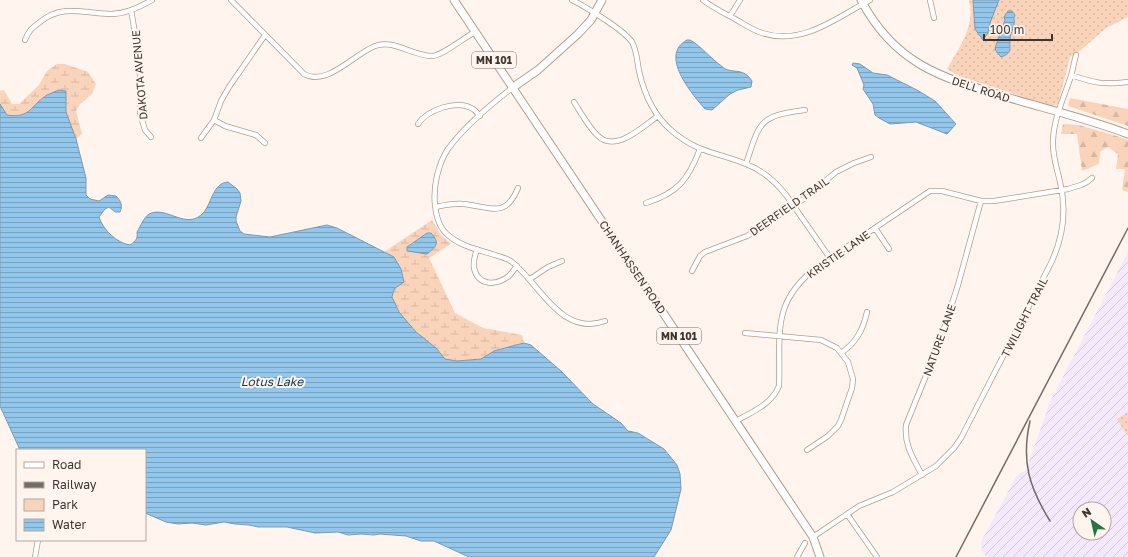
<svg xmlns="http://www.w3.org/2000/svg" width="1128" height="557" viewBox="0 0 1128 557" font-family="'Golos Text',sans-serif">
<style>
.industrial{fill:url(#industrial-furrows);fill-rule:evenodd}
.green{fill:url(#green-dots)}
.forest{fill:url(#forest-firs)}
.wetland{fill:url(#wetland-marsh)}
.water{fill:url(#water-rules);stroke:#7a9ab3}
.lines{fill:none;stroke-linecap:round;stroke-linejoin:round}
.street-casing{stroke:#b39c8c;stroke-width:6}
.secondary-casing{stroke:#b39c8c;stroke-width:9}
.primary-casing{stroke:#b39c8c;stroke-width:9}
.street{stroke:#fff;stroke-width:4.5}
.secondary{stroke:#fff;stroke-width:7}
.primary{stroke:#fff;stroke-width:7}
.rail{stroke:#766c66;stroke-width:1.5}
.labels{text-anchor:middle;dominant-baseline:central;stroke-width:4;stroke-linejoin:round;paint-order:stroke}
.shield{fill:#fff5ee;stroke:#796f68;stroke-width:1}
.shield-label{font-size:10px;font-weight:bold;fill:#3f352f}
.street-label{font-size:11px;fill:#3f352f;stroke:#fff5ee}
.water-label{font-size:12px;font-style:italic;fill:#0d364f;stroke:#fff5ee}
</style>
<defs>
<pattern id="industrial-furrows" width="10" height="10" patternUnits="userSpaceOnUse"><rect width="10" height="10" fill="#f3e8fc"/><path d="M-1 1l2-2M0 10L10 0M9 11l2-2" fill="none" stroke="#d1c8d8"/></pattern>
<pattern id="green-dots" width="8" height="8" patternUnits="userSpaceOnUse"><rect width="8" height="8" fill="#fad4ba"/><path d="M2 2h.1M6 6h.1" fill="none" stroke="#d7b7a0" stroke-width="1.8" stroke-linecap="round"/></pattern>
<pattern id="forest-firs" width="22" height="20" patternUnits="userSpaceOnUse"><rect width="22" height="20" fill="#fad4ba"/><path d="M5 1l3.5 6h-7zM16 11l3.5 6h-7z" fill="#d7b7a0"/></pattern>
<pattern id="wetland-marsh" width="20" height="14" patternUnits="userSpaceOnUse"><rect width="20" height="14" fill="#fad4ba"/><path d="M1 5h8M5 5V1M11 12h8M15 12V8" fill="none" stroke="#d7b7a0"/></pattern>
<pattern id="water-rules" width="6" height="5" patternUnits="userSpaceOnUse"><rect width="6" height="5" fill="#93c6eb"/><path d="M0 2.5h6" fill="none" stroke="#79a2bf"/></pattern>
</defs>
<rect width="100%" height="100%" fill="#fff5ee"/>
<!-- industrial -->
<path class="industrial" d="M1128,252v305h-142l-4,-6 -1,-9 36,-67 9,-5 24,-68zM1080,509h24v24h-24z"/>
<!-- green -->
<path class="green" d="M969,0h159v17l-22,11 -25,22 -11,7 -12,47 -6,2 -93,-30 -12,-7c12,-21 29,-44 22,-69z
M1128,412v23h-1l-10,-16z"/>
<!-- forest -->
<path class="forest" d="M1070,98l58,11v17l-60,-20z
M1063,124l16,1 44,13 5,2v52l-6,-2 3,-21h-9l2,-15 -10,-7 -8,5 -1,12 -17,7 -5,-37h-16z"/>
<!-- wetland -->
<path class="wetland" d="M57,64h8l23,8 8,12 -4,10 -12,10 -4,7 6,23 -6,5 -10,-27 -1,-21 -35,18 -5,5 -8,3 -10,-2 -7,-11v-13l4,-1 8,14h7l20,-19 8,-14z
M432,220l9,15 10,9 -22,14 26,55 28,15 39,7 2,8 -30,8 -13,8 -24,2 -12,-2 -9,-11 -20,-16 -17,-20 -7,-15 2,-8 10,-7c-3,-16 -5,-22 -20,-30z"/>
<!-- water -->
<path class="water" d="M973,0h26l-9,23 -2,10 -5,7 -8,-11z
M1008,11h4l3,4c-2,4 0,6 -1,9 -1,6 -4,10 -4,16 -1,9 3,13 -9,17l-5,-6 -1,-3 10,-28 -1,-3z
M687,40h3l5,3c10,8 19,18 29,25 9,6 19,-1 28,13l-1,6 -13,3 -8,4 -18,16 -7,-1c-14,-16 -46,-54 -18,-69z
M853,63l7,1 13,9 14,2 30,15 18,11 21,23 -9,10 -31,-12 -26,2 -11,-6 -4,-3 -2,-11 -10,-15 1,-4 -7,-17 -5,-3z
M59,90l7,1v21l10,27 10,39v17l4,4 9,2 9,-6 8,1c5,5 7,9 4,16h-5l-6,-5 -4,2 -6,8c4,13 18,26 31,28 6,-4 8,-7 7,-13 3,-5 7,-15 12,-18 18,-9 38,18 55,-2 8,-10 9,-29 24,-30l9,7 3,4 1,8 -5,16v4l4,10 4,3 26,3 57,-12 10,3 57,29 7,12 3,13 -10,7 -2,8 7,15 17,20 20,16 9,11 12,2 24,-2 13,-8 22,-6 8,-2 7,2 30,26 32,33 28,19 7,8 10,2 26,16 13,16 3,9 1,15 -10,41 -17,27h-185l-35,-16h-13l-15,-5 -26,-2 -6,1 -13,-1 -13,1 -10,-3 -23,1 -28,-6h-29l-9,-2 -14,-1 -11,-2 -18,3 -14,-2 -14,1 -12,-2 -21,-9v-63h-125l-20,-44v-302l7,11c23,4 24,-10 40,-20 4,-2 8,-3 12,-5z
M427,233h4c9,10 6,13 -4,21l-20,-3v-4z"/>
<g class="lines">
<defs>
<path id="street" d="M231,0l73,74c23,13 50,-20 71,-28 20,-7 37,10 57,10 10,0 33,-19 43,-24
M572,0c14,7 52,30 60,42 5,9 5,19 7,29 5,22 15,45 33,60 26,22 44,21 74,33 16,6 29,17 40,31l44,63
M703,0c10,8 21,13 32,19 9,5 17,11 27,14 41,13 74,-15 108,-33
M930,0l4,18
M131,10l8,46 2,44 -1,13 5,17 6,7
M730,16l10,-16
M25,40c4,-10 7,-12 15,-18 23,-19 45,-8 71,-8 15,0 29,-7 41,-14
M1071,75c23,8 33,10 57,7
M512,88c-22,17 -48,39 -64,61 -10,15 -15,38 -13,56 1,10 4,23 13,30 12,11 31,15 47,20 5,2 12,3 17,7 28,22 49,75 93,59
M574,102c7,11 14,24 23,33 18,19 45,-8 61,-19
M214,120l11,6 31,9 9,8
M418,124c9,-14 39,-25 55,-15 2,1 5,5 7,7
M201,138l13,-18 7,-19 8,-14 36,-52
M746,164c14,-43 13,-48 59,-54
M646,203c32,-10 42,-23 54,-54
M436,207c9,-2 17,-4 27,-3 26,2 42,16 55,-16
M875,228l14,21
M477,249c-2,6 -4,13 -3,19 4,18 22,18 35,8 3,-3 5,-7 8,-10
M692,271l8,-15 5,-4 42,-16 58,-38 31,-26 18,-9 17,-6
M530,279l18,-12 14,-6
M745,333l76,7 16,8 11,14 5,17 -1,9 -11,32 -3,6 -10,10 -21,14
M841,353c15,-10 22,-23 26,-41
M736,421c16,-9 36,-17 43,-35 2,-51 -9,-83 38,-119l113,-76h12l39,10h13l74,-12 13,-4 6,-3 5,-4
M922,475c-9,-17 -18,-30 -16,-50l34,-84 18,-56 23,-84
M847,514l30,43
M813,537l46,-31 34,-14 43,-26 18,-18 7,-10 89,-173c13,-26 17,-54 10,-83 -3,-14 -8,-27 -7,-42 1,-22 11,-43 18,-64 2,-7 3,-14 5,-21
M35,557l3,-17
M797,557l8,-14"/>
<path id="secondary" d="M861,0c33,63 78,77 142,96 40,12 86,23 125,38
M512,88l26,-18 40,-36 13,-14 11,-20"/>
<path id="primary" d="M454,0l359,537 7,20"/>
</defs>
<!-- street casing -->
<use href="#street" class="street-casing"/>
<!-- secondary casing -->
<use href="#secondary" class="secondary-casing"/>
<!-- primary casing -->
<use href="#primary" class="primary-casing"/>
<!-- street -->
<use href="#street" class="street"/>
<!-- secondary -->
<use href="#secondary" class="secondary"/>
<!-- primary -->
<use href="#primary" class="primary"/>
<!-- rail -->
<path class="rail" d="M1030,421c-9,40 -1,66 20,100
M956,557l172,-329"/>
</g>
<g class="labels">
<!-- shield labels -->
<g class="shield">
<rect x="472" y="52" width="44" height="16" rx="3"/>
<rect x="657" y="328" width="44" height="16" rx="3"/>
</g>
<g class="shield-label">
<text x="494" y="60">MN 101</text>
<text x="679" y="336">MN 101</text>
</g>
<!-- street labels -->
<g class="street-label">
<text transform="translate(139 75) rotate(-95)">DAKOTA AVENUE</text>
<text transform="translate(981 89) rotate(18)">DELL ROAD</text>
<text transform="translate(789 206) rotate(-35)">DEERFIELD TRAIL</text>
<text transform="translate(838 254) rotate(-35)">KRISTIE LANE</text>
<text transform="translate(633 267) rotate(56)">CHANHASSEN ROAD</text>
<text transform="translate(1024 317) rotate(-63)">TWILIGHT TRAIL</text>
<text transform="translate(939 340) rotate(-70)">NATURE LANE</text>
</g>
<!-- water labels -->
<g class="water-label">
<text x="272" y="381">Lotus Lake</text>
</g>
</g>
<!-- legend -->
<rect x="16" y="449" width="130" height="92" fill="#fff5ee" stroke="#b2a8a2"/>
<rect x="24" y="462" width="20" height="6" fill="#ffffff" stroke="#b2a8a2"/>
<text x="52" y="469" font-size="12" fill="#3f352f">Road</text>
<rect x="24" y="482" width="20" height="6" fill="#766c66" stroke="#b2a8a2"/>
<text x="52" y="489" font-size="12" fill="#3f352f">Railway</text>
<rect x="24" y="499" width="20" height="12" fill="#fad4ba" stroke="#b2a8a2"/>
<text x="52" y="509" font-size="12" fill="#3f352f">Park</text>
<rect x="24" y="519" width="20" height="12" fill="url(#water-rules)" stroke="#b2a8a2"/>
<text x="52" y="529" font-size="12" fill="#3f352f">Water</text>
<!-- north arrow -->
<g transform="translate(1092 521) rotate(326)"><circle r="19" fill="#fff5ee" stroke="#b2a8a2"/>
<path d="M0-3L7 15L0 10L-7 15Z" fill="#287544"/>
<text y="-6" font-size="11" font-weight="bold" text-anchor="middle" fill="#3f352f">N</text>
</g>
<!-- scale -->
<path d="M984 34v6h68v-6" fill="none" stroke="#3f352f" stroke-width="2"/>
<text x="990" y="34" font-size="12" fill="#3f352f" stroke="#fff5ee" stroke-width="3" paint-order="stroke">100 m</text>
</svg>
